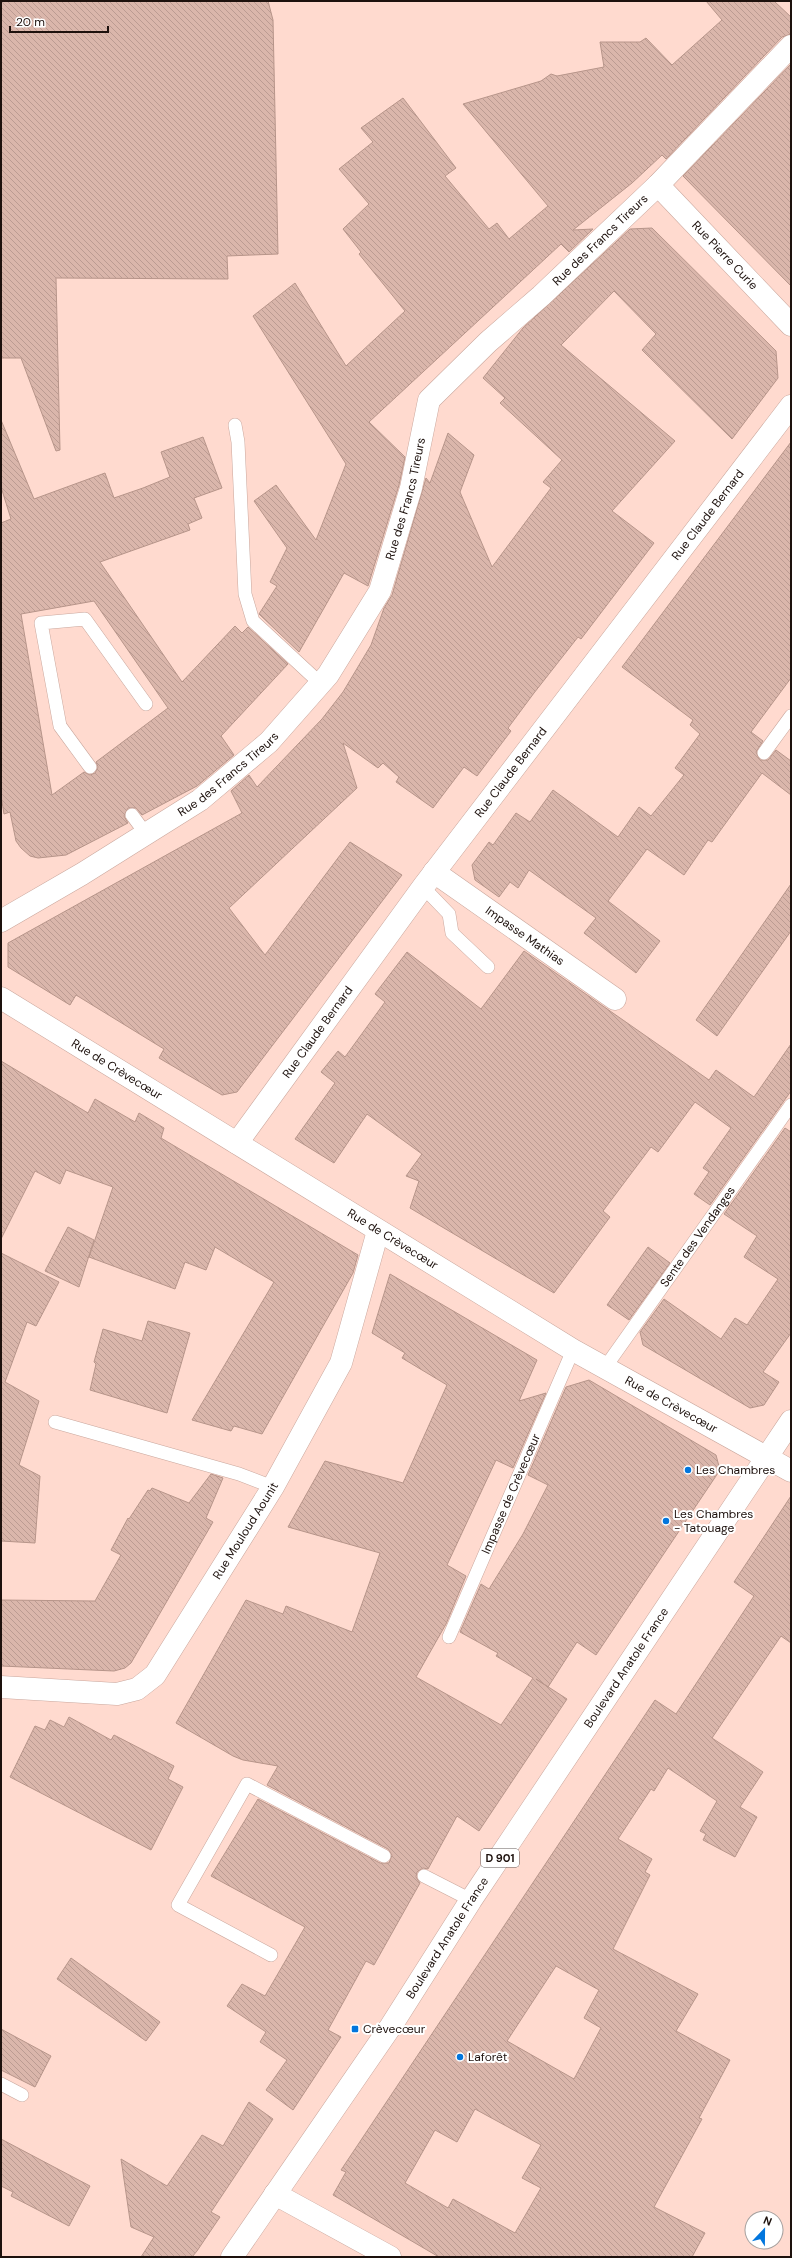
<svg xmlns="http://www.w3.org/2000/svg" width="792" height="2258" viewBox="0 0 792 2258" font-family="'DM Sans',sans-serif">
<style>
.building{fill:url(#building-back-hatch);stroke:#b7958a;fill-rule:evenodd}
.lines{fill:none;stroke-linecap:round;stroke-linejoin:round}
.lane-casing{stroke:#caa79d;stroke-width:14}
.street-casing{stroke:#caa79d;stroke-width:23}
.secondary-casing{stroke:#caa79d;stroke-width:23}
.primary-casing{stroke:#caa79d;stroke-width:23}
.lane{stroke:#fff;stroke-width:13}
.street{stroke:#fff;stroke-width:22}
.secondary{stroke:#fff;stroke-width:22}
.primary{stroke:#fff;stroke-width:22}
.poi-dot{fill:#0276dd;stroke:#fff;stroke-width:1.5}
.labels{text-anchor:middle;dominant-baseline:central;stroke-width:4;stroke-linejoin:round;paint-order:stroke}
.shield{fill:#fff;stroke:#615856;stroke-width:1}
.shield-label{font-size:11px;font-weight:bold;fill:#1d110d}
.street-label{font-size:12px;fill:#1d110d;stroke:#fff}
.poi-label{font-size:12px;fill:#1d110d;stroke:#fff;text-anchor:start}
</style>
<defs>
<pattern id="building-back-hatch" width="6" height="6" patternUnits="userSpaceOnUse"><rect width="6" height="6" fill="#dab6ab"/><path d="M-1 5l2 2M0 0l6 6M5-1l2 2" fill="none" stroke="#bb9b92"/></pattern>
</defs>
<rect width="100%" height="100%" fill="#ffdacf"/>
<!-- building -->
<path class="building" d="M1,1h267l5,19 5,234 -51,2 1,23 -172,-1 4,172 -4,1 -35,-93h-20z
M706,1h68l17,16v17l-9,3 -116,122 -4,-4 -30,28 -59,47 20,-1 -24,23 -8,-8 -192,178 36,35 -6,28 -31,101 -24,-13 -45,79 -40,-38 18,-28 -7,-4 17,-34 -33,-47 22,-16 40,55 30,-76 -93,-148 42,-33 51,83 59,-55 -46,-57 2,-2 -18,-23 26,-25 -30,-35 34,-27 -12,-14 42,-30 53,70 -11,8 44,53 8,-6 12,16 39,-33 -85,-102 78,-23 10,-7 6,2 47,-9 -4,-25h40l6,-4 26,27 50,-45z
M791,64v222l-108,-110z
M652,228l124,123 2,27 -46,61 -90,-89 14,-16 -42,-43 -53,54 114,96 -63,70 42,32 -73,96 -3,-2 -44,56 -26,35 3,3 -34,45 -13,-9 -31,41 -37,-26 3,-5 -16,-14 -5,5 -35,-25 14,45 -128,120 36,47 85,-113 52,33 -165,217 -15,3 -63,-37 5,-9 -88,-54 -6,10 -62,-38v-24l234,-130 -11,-22 18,-16 8,12 65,-68 21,-27 28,-47 13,-37 8,-13 34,-117 4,5 18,-50 26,22 -14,37 32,75 59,-79 -8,-6 19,-22 -62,-57 5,-5 -22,-20 40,-50 107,-99z
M1,420l33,79 71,-26 9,25 29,-10 27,-11 -9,-25 42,-15 19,51 -28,10 8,20 -14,6 2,6 -90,32 82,120 53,-56 7,7 6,-6 40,37 -67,72 13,19 -37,31 -55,29 -6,-7h-8l-4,8 4,7 -62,32 -28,3 -8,-2 -9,-8 -5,-7 -6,-29 -6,2 -3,-18v-273l10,-4 -10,-32zM94,601l74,107 -72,54 2,5 -3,6 -5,2 -6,-3 -32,23 -31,-181z
M791,442v236l-40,54 12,9 -7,11 4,8h8l8,-10 15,11v34l-29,-22 -50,69 -4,-2 -24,35 -37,-26 -39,52 52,40 -24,32 -52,-40 12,-15 -67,-48 -11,18 -8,-6 -11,15 -24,-17 -3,-15 17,-23 4,3 23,-32 14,9 23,-32 65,47 21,-30 12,9 33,-41 -9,-7 25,-34 -10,-9 3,-5 -71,-53z
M791,884v47l-74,105 -21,-16z
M524,951l185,129 7,-10 38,27 37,-53v47l-81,114 -16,-11 15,-22 -6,-4 28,-40 -36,-26 -37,50 -7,-5 -48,64 7,6 -56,76 -144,-85 9,-27 -13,-5 16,-22 -55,-40 -33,49 -39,-24 40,-56 -14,-11 17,-21 7,6 40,-55 -10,-8 32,-42 74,57z
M1,1061l87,52 7,-14 40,23 4,-9 25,15 -3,10 197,117 -5,18 -91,161 -28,-8 -3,5 -39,-11 82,-138 -59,-35 -9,23 -21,-8 -10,27 -86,-32 24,-70 -47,-17 -6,14 -25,-13 -34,68z
M785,1128l6,4v201l-28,39 16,10 -15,23 -14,3 -107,-63 -3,-13 24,-33 57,40 14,-21 12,7 31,-46 -34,-22 13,-21 -33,-22z
M68,1227l26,13 -15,47 -34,-16z
M648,1247l22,16 -41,57 -22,-15z
M1,1253l58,29 -23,44 -9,-4 -22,60 34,19 -20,64 21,11 -5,67 -34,-2z
M390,1274l147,86 -18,41 27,-8 -33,75 -17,-8 -49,105 19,11 -20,48 -30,53 85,48 32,-47 -37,-22 2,-3 -38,-21 21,-48 8,5 34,-55 25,-49 -20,-10 38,-88 23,-7 127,75 4,15 -124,185 -19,-13 -29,45 -12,-8 31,20 -88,132 -22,-15 -29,53 -5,-1 -6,4 -1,5 4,6 -46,82 -8,-4 -38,69 13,7 -48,73 -27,-20 21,-30 -27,-18 6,-10 -39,-26 15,-22 23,12 40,-69 -94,-51 47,-77 122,64h9l3,-8 -4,-6 -121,-64 11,-19 -35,-6 -10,-4 -57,-33 70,-123 37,14 3,-8 66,26 28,-79 -92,-26 37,-66 78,22 44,-98 -45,-27 3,-5 -33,-20z
M148,1321l42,12 -23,80 -77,-23 6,-26 -2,-2 9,-33 39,12z
M211,1474l12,4 -17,40 7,4 -82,141 -6,5 -11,3 -113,-5v-66l94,1 26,-46 -10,-5 17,-32 1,1 19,-29 2,1 2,-3 37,15z
M791,1496v147l-10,-7 -69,102 51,34 -23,35 17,10 -22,40 -32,-17 3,-6 -6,-3 17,-30 -49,-33 -14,23 -3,-2 -33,50 34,20 -7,13 5,3 -37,74 85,45 -22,37 54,29 -31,58 3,1 -48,88 51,26 -13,24h-253l-106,-62 13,-23 -5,-2 314,-470 21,14 78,-118 -20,-14zM556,1966l43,24 -15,28 17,10 -27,51 -67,-38zM475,2109l66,36 -19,33 19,10 -26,45 -62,-34 -5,9 -43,-25 30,-53 22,12z
M69,1717l42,23 3,-5 60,31 -6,13 15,8 -32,63 -141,-73 25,-51 10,4 5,-10 14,7z
M71,1958l89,64 -14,19 -89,-62z
M1,2029l50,27 -16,31 -34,-17z
M249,2102l24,17 -62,93 9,5 -23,34 -5,6h-51l13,-20 -23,-10 -10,-68 46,27 35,-51 21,11z
M1,2139l89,47 -21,40 -58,-30 2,-4 -12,-6z"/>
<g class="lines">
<defs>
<g id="lane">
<path d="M235,425l3,17 7,152 8,27 68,63"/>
<path d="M764,753l27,-37"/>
<path d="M90,767l-30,-41 -19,-103 44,-4 61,85"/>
<path d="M132,815l14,19"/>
<path d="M423,887l26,27 3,19 36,34"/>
<path id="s1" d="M604,1369l187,-264"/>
<path d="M55,1422l184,52 34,13"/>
<path id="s2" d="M449,1637l124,-287"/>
<path d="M424,1876l47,24"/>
<path d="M271,1955l-93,-50 69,-121 137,72"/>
<path d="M1,2084l21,11"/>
</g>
<g id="street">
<path id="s3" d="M658,185l133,140"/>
<path id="s4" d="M434,872l181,127"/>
<path id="s5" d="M1,921l81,-47 118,-74 69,-58 59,-67 52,-84 31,-103 18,-88 59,-58 53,-46 117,-111 133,-139"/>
<path id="s6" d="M237,1143l186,-256 368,-481"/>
<path id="s7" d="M1,1687l116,7 20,-5 18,-14 118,-188 68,-124 37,-132"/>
<path d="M275,2194l115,63"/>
</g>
<g id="secondary">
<path id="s8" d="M1,998l572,352 218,121"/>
</g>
<g id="primary">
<path id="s9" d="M232,2257l159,-231 80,-126 320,-479"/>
</g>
</defs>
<!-- lane casing -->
<use href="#lane" class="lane-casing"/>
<!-- street casing -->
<use href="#street" class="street-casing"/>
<!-- secondary casing -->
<use href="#secondary" class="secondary-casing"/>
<!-- primary casing -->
<use href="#primary" class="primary-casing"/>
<!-- lane -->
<use href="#lane" class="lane"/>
<!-- street -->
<use href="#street" class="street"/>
<!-- secondary -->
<use href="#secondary" class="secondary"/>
<!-- primary -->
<use href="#primary" class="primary"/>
</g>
<!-- markers -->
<g class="poi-dot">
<circle cx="688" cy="1470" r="4"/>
<circle cx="666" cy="1521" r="4"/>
<rect x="351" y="2025" width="8" height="8" rx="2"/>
<circle cx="460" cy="2057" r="4"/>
</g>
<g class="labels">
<!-- shield labels -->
<rect class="shield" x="481" y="1849" width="38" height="18" rx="3"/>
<g class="shield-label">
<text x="500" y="1858">D 901</text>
</g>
<!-- street labels -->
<g class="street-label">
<text stroke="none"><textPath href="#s5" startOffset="943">Rue des Francs Tireurs</textPath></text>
<text stroke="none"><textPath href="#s3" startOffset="97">Rue Pierre Curie</textPath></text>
<text stroke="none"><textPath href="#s5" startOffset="607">Rue des Francs Tireurs</textPath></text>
<text stroke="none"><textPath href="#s6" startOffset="785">Rue Claude Bernard</textPath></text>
<text stroke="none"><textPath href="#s6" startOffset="461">Rue Claude Bernard</textPath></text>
<text stroke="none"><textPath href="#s5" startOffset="271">Rue des Francs Tireurs</textPath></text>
<text stroke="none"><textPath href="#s4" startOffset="111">Impasse Mathias</textPath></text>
<text stroke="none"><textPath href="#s6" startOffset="137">Rue Claude Bernard</textPath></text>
<text stroke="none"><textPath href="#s8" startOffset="136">Rue de Crèvecœur</textPath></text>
<text stroke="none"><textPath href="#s1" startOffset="162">Sente des Vendanges</textPath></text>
<text stroke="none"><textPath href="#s8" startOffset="460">Rue de Crèvecœur</textPath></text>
<text stroke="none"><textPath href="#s8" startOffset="784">Rue de Crèvecœur</textPath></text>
<text stroke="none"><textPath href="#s2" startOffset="156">Impasse de Crèvecœur</textPath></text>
<text stroke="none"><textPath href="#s7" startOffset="330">Rue Mouloud Aounit</textPath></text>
<text stroke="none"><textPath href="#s9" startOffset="709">Boulevard Anatole France</textPath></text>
<text stroke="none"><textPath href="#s9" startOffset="385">Boulevard Anatole France</textPath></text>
</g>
<!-- poi labels -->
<g class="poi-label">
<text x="696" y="1470">Les Chambres</text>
<text x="674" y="1514">Les Chambres<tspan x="674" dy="14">- Tatouage</tspan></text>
<text x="363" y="2029">Crèvecœur</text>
<text x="468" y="2057">Laforêt</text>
</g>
</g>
<!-- border -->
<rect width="792" height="2258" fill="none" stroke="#1d110d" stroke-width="4"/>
<!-- north arrow -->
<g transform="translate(764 2230) rotate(22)"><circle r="19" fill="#ffffff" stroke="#a5a09e"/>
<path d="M0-3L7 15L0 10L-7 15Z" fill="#0276dd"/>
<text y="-6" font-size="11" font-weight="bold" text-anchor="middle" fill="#1d110d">N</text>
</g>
<!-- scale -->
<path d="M10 26v6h98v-6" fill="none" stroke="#1d110d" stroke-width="2"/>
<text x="16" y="26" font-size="12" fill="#1d110d" stroke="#ffffff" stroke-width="3" paint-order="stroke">20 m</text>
</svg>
